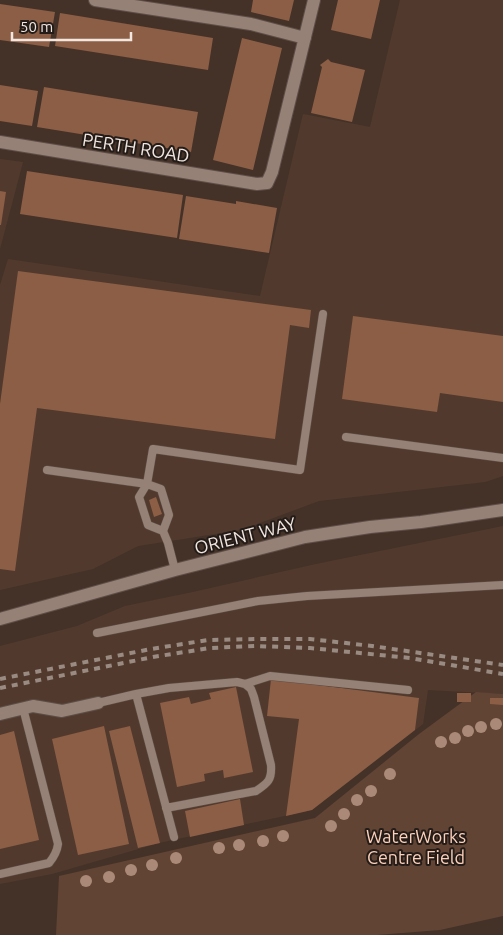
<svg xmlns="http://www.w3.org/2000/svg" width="503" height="935" viewBox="0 0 503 935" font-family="Ubuntu,sans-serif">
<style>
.built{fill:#513a2d}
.green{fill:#614434}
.building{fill:#8c5e45}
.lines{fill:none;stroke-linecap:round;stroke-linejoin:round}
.lane-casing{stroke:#5e4e47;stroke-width:9}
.street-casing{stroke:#5e4e47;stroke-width:14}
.secondary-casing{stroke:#5e4e47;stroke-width:14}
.lane{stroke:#968176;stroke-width:8}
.street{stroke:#968176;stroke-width:12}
.secondary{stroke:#968176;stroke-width:12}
.rail{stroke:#998a82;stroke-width:4;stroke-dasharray:6 6;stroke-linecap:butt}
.tree{fill:#aa8978}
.labels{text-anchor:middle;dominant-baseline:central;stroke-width:4;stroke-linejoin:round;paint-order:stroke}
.street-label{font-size:18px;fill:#f2e6e0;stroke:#241c18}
.park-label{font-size:18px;fill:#fdd0b9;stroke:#241c18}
</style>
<rect width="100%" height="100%" fill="#443228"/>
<!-- built -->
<path class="built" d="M400,0h103v476l-18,6 -166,19 -78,29 -103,16 -45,23 -93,21v-305l8,-26 252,37 43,-182 67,13z
M0,159l23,3 -23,87z
M503,526v168l-75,-4 -5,34 -111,86 -153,33 -107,31 -52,10v-238l77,-20 48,-20 68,-14 123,-28z"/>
<!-- green -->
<path class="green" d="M476,692l27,2v222l-63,14 -63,5h-321l3,-59 256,-58 104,-84z"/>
<!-- building -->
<path class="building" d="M253,0h41l-5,21 -38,-9z
M338,0h42l-9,39 -40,-9z
M0,4l55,8 -6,35 -49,-7z
M60,13l153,25 -5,32 -153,-24z
M242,38l40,10 -29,122 -40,-10z
M328,59l3,3 34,8 -13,52 -41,-9 11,-46 -2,-2z
M0,85l38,6 -6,35 -32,-5z
M44,87l154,25 -7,40 -154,-25z
M27,171l156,24 -6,43 -157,-24z
M0,191l6,1 -5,33h-1z
M186,196l50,8v-3l41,7 -8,45 -90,-14z
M18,271l293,39 -2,18 -19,-3 -15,114 -238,-31 -22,163 -15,-2v-165z
M353,316l150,20v66l-63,-9 -3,19 -95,-13z
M156,497l6,17 -8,3 -5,-17z
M271,679l148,19 -4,32 -103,80 -26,6 13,-97 -32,-3z
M236,687l17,85 -29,6 -1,-8 -19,4 1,7 -28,6 -17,-84 29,-6 2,7 20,-5 -2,-6z
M457,693h14v9h-14z
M490,698h13v7l-13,-1z
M104,726l25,118 -51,11 -26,-116z
M130,726l30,117 -22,5 -29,-117z
M14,731l25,109 -39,9v-114z
M240,799l4,26 -54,12 -5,-26z"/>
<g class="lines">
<defs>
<path id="lane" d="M346,437l157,21
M47,470l100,14 14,5 8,26 -6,16
M175,570l-7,-27 -5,-12 -15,-6 -9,-28 8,-13 6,-35 147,21 23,-156
M97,633l161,-32 49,-5 196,-11
M245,684l25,-8 138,14
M98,703l38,-9
M166,808l90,-17c12,-8 16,-11 15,-26l-17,-68 -3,-8 -6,-5 -8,-2 -68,6 -33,6 38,143
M0,874l49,-11c5,-6 8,-11 9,-19l-35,-136"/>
<path id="street" d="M95,0l156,24 54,14
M0,142l257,42 10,-1 5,-11 42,-172
M0,714l33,-8 29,5 36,-8"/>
<path id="secondary" d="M0,619l175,-49 130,-33 65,-10 51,-5 82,-12"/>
</defs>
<!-- lane casing -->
<use href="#lane" class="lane-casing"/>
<!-- street casing -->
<use href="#street" class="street-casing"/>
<!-- secondary casing -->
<use href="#secondary" class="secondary-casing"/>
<!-- lane -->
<use href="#lane" class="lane"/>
<!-- street -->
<use href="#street" class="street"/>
<!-- secondary -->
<use href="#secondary" class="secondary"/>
<!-- rail -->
<path class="rail" d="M0,679l151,-30 57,-9 47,-1h55l62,7 131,19
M0,688l153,-31 57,-9 45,-2 55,2 100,10 93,16"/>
</g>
<!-- trees -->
<g class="tree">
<circle cx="496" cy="724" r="6"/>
<circle cx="481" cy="727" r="6"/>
<circle cx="468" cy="731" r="6"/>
<circle cx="455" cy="738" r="6"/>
<circle cx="441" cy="742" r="6"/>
<circle cx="390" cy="774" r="6"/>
<circle cx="371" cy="791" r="6"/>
<circle cx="357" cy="800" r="6"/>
<circle cx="344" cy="814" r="6"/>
<circle cx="331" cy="826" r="6"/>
<circle cx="283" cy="836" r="6"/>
<circle cx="263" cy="841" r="6"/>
<circle cx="239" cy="845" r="6"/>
<circle cx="219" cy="848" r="6"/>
<circle cx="176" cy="858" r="6"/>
<circle cx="152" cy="865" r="6"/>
<circle cx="131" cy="870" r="6"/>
<circle cx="109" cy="877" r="6"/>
<circle cx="86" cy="881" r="6"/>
</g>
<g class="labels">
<!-- street labels -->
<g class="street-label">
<text transform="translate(136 147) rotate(9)">PERTH ROAD</text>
<text transform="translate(245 535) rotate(-14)">ORIENT WAY</text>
</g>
<!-- park labels -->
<g class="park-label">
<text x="416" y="836">WaterWorks<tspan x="416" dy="21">Centre Field</tspan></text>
</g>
</g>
<!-- scale -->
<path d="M12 32v8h119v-8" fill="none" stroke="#f2e6e0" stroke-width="2.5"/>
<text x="20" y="32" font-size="15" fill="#f2e6e0" stroke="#241c18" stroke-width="4" paint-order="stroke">50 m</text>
</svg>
